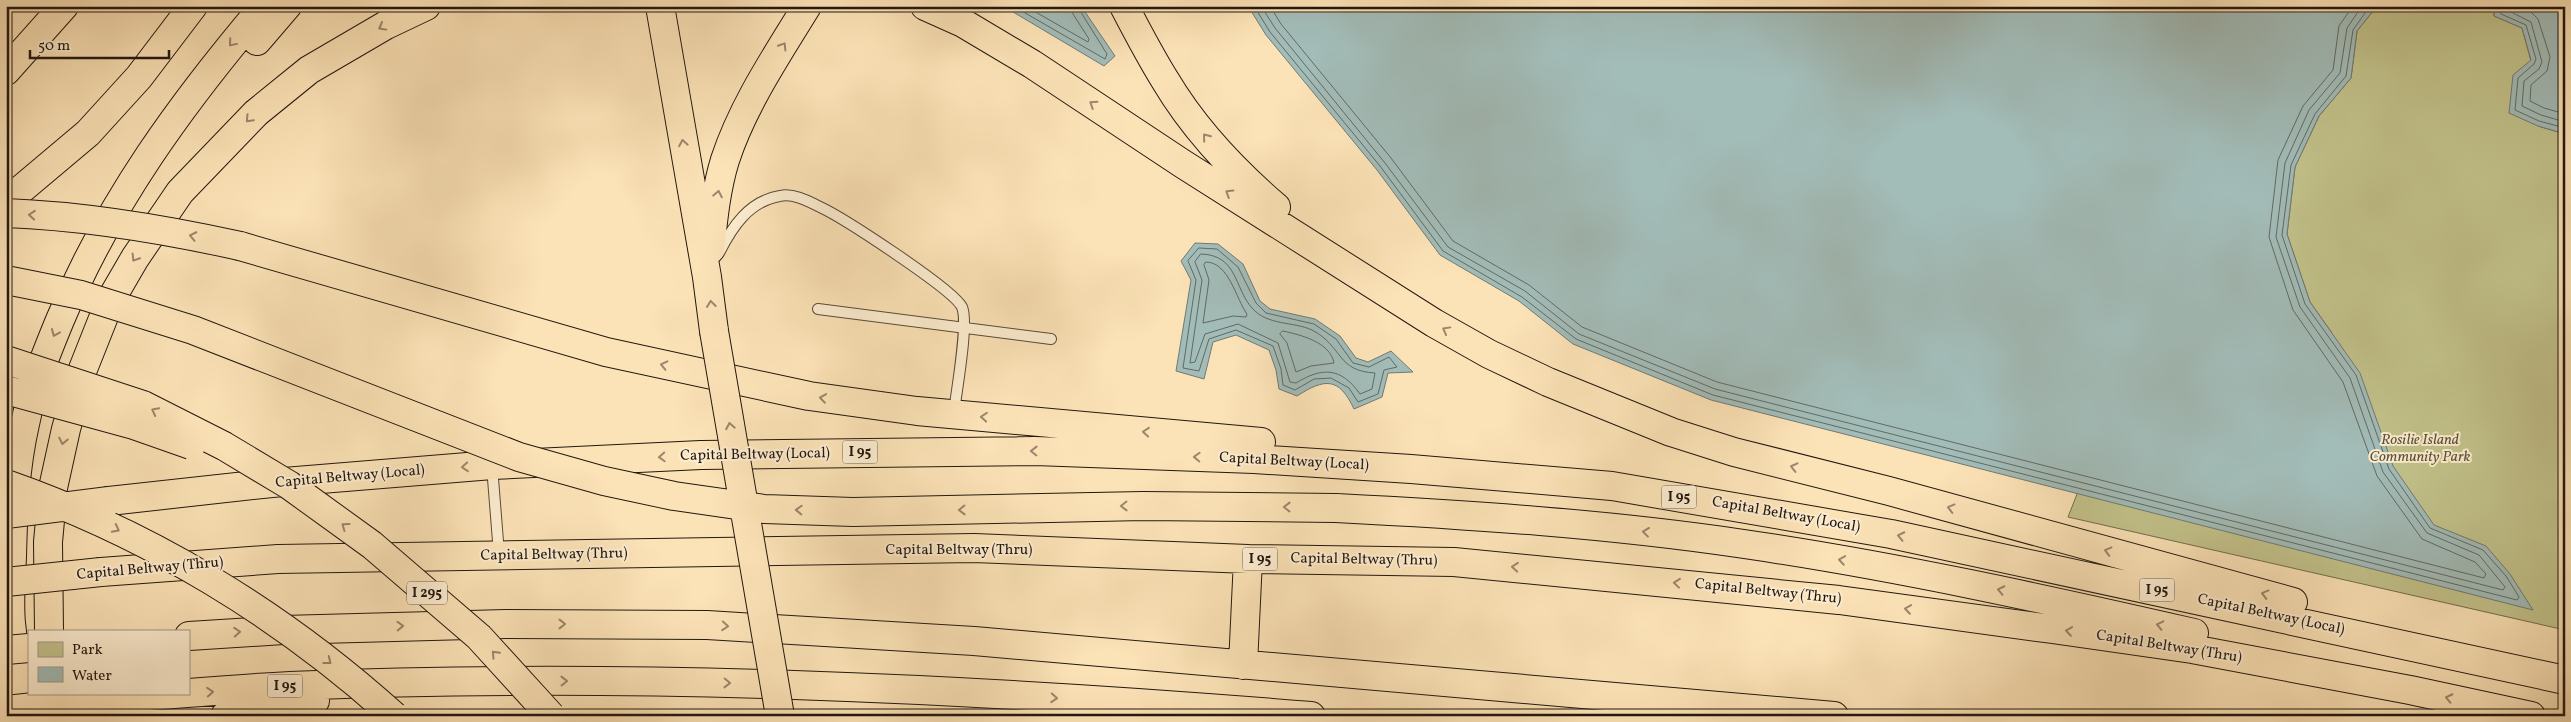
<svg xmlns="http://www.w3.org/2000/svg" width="2571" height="722" viewBox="0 0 2571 722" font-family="Vollkorn,serif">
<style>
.green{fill:#c3c38c;stroke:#726d4e}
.water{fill:#a2bcb8;stroke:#6f7a75}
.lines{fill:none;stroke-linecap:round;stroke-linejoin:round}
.shore{stroke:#626a64;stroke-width:1}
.lane-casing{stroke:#584a3a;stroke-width:12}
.highway-casing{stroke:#221710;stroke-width:30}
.lane{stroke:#fdedd0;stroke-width:10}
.highway{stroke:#fce3b7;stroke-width:28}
.highway-bridge-casing{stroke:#221710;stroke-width:30;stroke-linecap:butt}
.highway-bridge{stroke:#fce3b7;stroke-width:28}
.oneway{stroke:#9a876c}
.labels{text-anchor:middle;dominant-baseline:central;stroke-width:4;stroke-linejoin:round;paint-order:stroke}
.shield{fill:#fdedd0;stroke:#64574a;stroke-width:1}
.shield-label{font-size:14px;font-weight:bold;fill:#221710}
.park-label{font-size:15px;font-style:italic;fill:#5a533b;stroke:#fdedd0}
.street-label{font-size:15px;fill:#221710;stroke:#fdedd0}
</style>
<rect width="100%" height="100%" fill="#fce3b7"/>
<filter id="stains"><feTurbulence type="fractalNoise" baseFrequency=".004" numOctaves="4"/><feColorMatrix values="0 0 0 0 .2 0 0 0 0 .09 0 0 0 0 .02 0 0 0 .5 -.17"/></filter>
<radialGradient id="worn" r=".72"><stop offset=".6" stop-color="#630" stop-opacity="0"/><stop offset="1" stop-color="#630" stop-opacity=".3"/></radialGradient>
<!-- green -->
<path class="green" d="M2377,6h117v10l28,12 9,33 7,65 27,8v496l-497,-113 15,-38 249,-146 -22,-31 -23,-68 8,-67 24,-51 32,-38 6,-47z"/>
<!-- water -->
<path class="water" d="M1003,6h78l34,50 -11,10z
M1248,6h1129l-20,25 -6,47 -32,38 -24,51 -8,67 23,68 50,71 33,93 41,59 52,21 24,28 23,36 -822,-210 -138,-56 -54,-43 -79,-46 -63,-85 -111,-135z
M2495,6h70v128l-27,-8 -29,-13 4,-38 18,-15 -9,-32 -28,-12z
M1195,243l23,1 25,20 17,37 10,8 45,10 25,17 16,22 12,4 23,-11 22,21 -25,1 -6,24 -28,12c-15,-32 -29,-31 -57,-13l-18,-7 -3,-19 -7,-20 -33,-15 -23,7 -9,37 -28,-8 15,-91 -10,-19z"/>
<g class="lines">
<!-- shore -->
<path class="shore" d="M1013,6l92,53 2,-5 -30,-48
M1025,6l63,36 1,-3 -16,-25 -2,-8
M1254,6l16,26 110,134 63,85 79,46 54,42 137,56 804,205 2,-3 -13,-21 -23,-26 -53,-22 -41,-59 -33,-94 -51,-71 -23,-69 9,-70 24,-51 31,-38 7,-46 17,-24
M1261,6l14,22 110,135 63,84 77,44 54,43 136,55 788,201 2,-3 -26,-32 -52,-22 -44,-61 -33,-94 -50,-71 -24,-70 9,-74 24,-53 31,-37 7,-45 15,-22
M1270,6l11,18 110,134 62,83 76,44 53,42 135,55 767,196 2,-4 -11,-12 -53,-23 -45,-63 -34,-94 -50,-72 -24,-73 9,-77 25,-54 30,-36 6,-44 14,-20
M2500,6l1,8 25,11 10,34 -2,5 -16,14 -3,32 24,11 26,7
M2506,6l1,4 24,12 11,40 -3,7 -15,12 -2,25 19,9 24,7
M2518,6l13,6 7,7 12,38 -3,14 -16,14 -1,16 14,7 21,6
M1199,248l18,1 21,18 18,36 10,10 48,11 22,15 17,24 16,4 20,-10 8,10 -13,3 -6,24 -20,8 -9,-14 -18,-10 -17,1 -19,11 -12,-5 -2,-16 -8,-23 -37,-16 -27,9 -10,32 -16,-3 13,-88 -8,-19z
M1201,254c37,1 33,34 51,54 16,18 40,13 60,22 31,16 24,41 63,43l-3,16 -12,5c-19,-27 -38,-27 -64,-11l-6,-1 -12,-39 -40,-19 -33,10 -10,28 -5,1 12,-83 -7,-18z
M1206,262c23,0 30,37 41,52l-1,3 -13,-1 -30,7 6,-43 -5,-15z
M1283,331c18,4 47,11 51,32l-23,3 -15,6 -9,-29 -7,-9z"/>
<defs>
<path id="lane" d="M719,253c13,-26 30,-52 61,-57 13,-3 28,5 40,11 22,10 133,82 142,100 7,17 -6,85 -8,106
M818,309l233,30
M492,466l7,88"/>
<path id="highway" d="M660,6l47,271 7,54
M925,6l38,17 69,41 151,100 251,159 55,31 59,28 123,50 63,20 155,39 404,111
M1124,6c13,25 26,50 41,74 29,49 69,91 111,127
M257,41l30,-35
M6,71l58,-65
M6,202l82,-69 51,-56 54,-71
M240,246l366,106 203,44 108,15 344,31
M710,250c3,-29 6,-61 15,-90 18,-55 52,-105 82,-154
M109,501l163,-18 220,-18 209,-10 334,-4 219,8 157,10 201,17 279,48 674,146
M1336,508c136,7 273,16 408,36 151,22 301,55 450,89
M101,572l177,-13 696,-11 274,11 206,3 385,38 213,29 140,20 218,41 121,26
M49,631l-1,-89 5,-54 13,-59 17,-60 27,-68 25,-43 45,-66 76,-79 53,-43 77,-45 40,-19
M189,636l94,-6 223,-6 201,1 267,16 860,75
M1243,665l5,-106
M109,699c60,-4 120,-10 181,-13 340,-14 682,2 1021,30
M27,716c-8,-31 -13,-62 -16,-93 -2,-22 0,-45 1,-66 1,-45 3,-89 13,-133 7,-36 21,-70 35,-104 50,-119 121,-216 204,-314
M225,716l90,-15"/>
</defs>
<!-- lane casing -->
<use href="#lane" class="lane-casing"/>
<!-- highway casing -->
<use href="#highway" class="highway-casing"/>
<!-- lane -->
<use href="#lane" class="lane"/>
<!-- highway -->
<use href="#highway" class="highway"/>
<defs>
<path id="highway-bridge" d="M6,213c79,3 157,16 234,33
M6,280l75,15 112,35 326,127 85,24 70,15 90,13 89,3 290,-6 193,2
M714,331l66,385
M6,360l137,45 81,41 65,39 83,60 107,92 72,79
M6,390l128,35 57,20
M6,484c143,50 275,130 388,232
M6,514l103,-13
M6,582l95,-10
M6,650l23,-2
M6,710l103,-11"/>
</defs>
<!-- highway-bridge casing -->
<use href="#highway-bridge" class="highway-bridge-casing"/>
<!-- highway-bridge -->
<use href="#highway-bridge" class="highway-bridge"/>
</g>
<!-- one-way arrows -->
<defs><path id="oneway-chevron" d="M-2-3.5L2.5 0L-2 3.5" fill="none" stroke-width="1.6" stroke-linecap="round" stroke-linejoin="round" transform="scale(1.25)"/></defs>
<g class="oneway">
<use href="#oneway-chevron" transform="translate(382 27) rotate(151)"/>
<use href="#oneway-chevron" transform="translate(232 43) rotate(130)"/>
<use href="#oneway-chevron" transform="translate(783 46) rotate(-58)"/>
<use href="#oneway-chevron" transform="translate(1093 104) rotate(-147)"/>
<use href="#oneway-chevron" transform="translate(249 119) rotate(133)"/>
<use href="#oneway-chevron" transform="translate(1206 137) rotate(-129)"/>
<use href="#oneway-chevron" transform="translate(683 143) rotate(-100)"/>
<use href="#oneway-chevron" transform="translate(1229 193) rotate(-148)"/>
<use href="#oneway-chevron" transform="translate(718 194) rotate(-79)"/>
<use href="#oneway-chevron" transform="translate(32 215) rotate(-175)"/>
<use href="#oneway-chevron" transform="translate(193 236) rotate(-168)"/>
<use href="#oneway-chevron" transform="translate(135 258) rotate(122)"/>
<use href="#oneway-chevron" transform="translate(711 304) rotate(-97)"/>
<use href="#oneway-chevron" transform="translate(1446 330) rotate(-151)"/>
<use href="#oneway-chevron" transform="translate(55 333) rotate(113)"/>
<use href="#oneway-chevron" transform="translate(664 365) rotate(-167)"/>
<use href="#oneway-chevron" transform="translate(823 398) rotate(-172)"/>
<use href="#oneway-chevron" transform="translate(155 411) rotate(-153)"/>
<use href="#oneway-chevron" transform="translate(984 417) rotate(-175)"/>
<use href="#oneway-chevron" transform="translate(730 426) rotate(-100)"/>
<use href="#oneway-chevron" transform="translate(1146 432) rotate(-175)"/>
<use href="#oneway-chevron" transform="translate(63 441) rotate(102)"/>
<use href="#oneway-chevron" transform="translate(1034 451) rotate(-179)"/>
<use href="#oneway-chevron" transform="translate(662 457) rotate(177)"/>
<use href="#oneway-chevron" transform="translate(1197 457) rotate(-178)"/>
<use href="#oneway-chevron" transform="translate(465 467) rotate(175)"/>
<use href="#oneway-chevron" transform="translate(1794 467) rotate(-166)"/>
<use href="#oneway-chevron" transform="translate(1124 506) rotate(179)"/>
<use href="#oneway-chevron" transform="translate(1287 507) rotate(-179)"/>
<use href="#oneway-chevron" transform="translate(1951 508) rotate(-165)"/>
<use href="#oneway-chevron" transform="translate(799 510) rotate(-178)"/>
<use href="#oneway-chevron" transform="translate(962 510) rotate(179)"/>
<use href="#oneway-chevron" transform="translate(345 526) rotate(-144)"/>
<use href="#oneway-chevron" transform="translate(116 529) rotate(27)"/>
<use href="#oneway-chevron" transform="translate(1646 532) rotate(-173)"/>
<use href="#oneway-chevron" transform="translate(1901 536) rotate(-168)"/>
<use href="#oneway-chevron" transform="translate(2108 551) rotate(-165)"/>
<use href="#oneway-chevron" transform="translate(1842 560) rotate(-171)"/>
<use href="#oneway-chevron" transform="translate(1515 567) rotate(-175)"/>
<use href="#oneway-chevron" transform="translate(1677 583) rotate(-174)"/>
<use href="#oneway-chevron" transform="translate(2001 590) rotate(-168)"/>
<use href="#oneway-chevron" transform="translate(2265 594) rotate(-165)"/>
<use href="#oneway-chevron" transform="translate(1908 609) rotate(-172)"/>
<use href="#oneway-chevron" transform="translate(562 624)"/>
<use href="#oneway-chevron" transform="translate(2160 625) rotate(-167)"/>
<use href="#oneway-chevron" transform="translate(400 626) rotate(-2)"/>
<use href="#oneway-chevron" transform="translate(725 626) rotate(4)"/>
<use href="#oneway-chevron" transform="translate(2069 631) rotate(-172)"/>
<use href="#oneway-chevron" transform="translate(237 632) rotate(-4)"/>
<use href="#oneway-chevron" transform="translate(495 654) rotate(-133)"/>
<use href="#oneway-chevron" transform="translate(328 661) rotate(38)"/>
<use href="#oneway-chevron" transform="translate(564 681) rotate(-1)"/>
<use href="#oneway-chevron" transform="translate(727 683) rotate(1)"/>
<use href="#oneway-chevron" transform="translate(210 692) rotate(-4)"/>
<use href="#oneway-chevron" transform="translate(1054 698) rotate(4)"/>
<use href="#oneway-chevron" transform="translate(2449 698) rotate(-168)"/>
</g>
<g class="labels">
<!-- shield labels -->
<g class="shield">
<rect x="842.5" y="440.5" width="35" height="23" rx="4"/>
<rect x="1661.5" y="485.5" width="35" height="23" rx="4"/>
<rect x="1242.5" y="547.5" width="35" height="23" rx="4"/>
<rect x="2139.5" y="578.5" width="35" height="23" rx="4"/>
<rect x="407" y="581.5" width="40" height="23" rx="4"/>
<rect x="267.5" y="674.5" width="35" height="23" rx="4"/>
</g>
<g class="shield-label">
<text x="860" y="452">I 95</text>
<text x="1679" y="497">I 95</text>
<text x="1260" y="559">I 95</text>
<text x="2157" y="590">I 95</text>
<text x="427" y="593">I 295</text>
<text x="285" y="686">I 95</text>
</g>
<!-- park labels -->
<g class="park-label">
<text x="2420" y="440">Rosilie Island<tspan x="2420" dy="17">Community Park</tspan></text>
</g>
<!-- street labels -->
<g class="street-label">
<text transform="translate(755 455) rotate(-1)">Capital Beltway (Local)</text>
<text transform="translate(1294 462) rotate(3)">Capital Beltway (Local)</text>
<text transform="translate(350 477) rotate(-5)">Capital Beltway (Local)</text>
<text transform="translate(1786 515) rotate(10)">Capital Beltway (Local)</text>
<text x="959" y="550">Capital Beltway (Thru)</text>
<text transform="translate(554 555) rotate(-1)">Capital Beltway (Thru)</text>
<text transform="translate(1364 560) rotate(1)">Capital Beltway (Thru)</text>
<text transform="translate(150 569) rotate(-5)">Capital Beltway (Thru)</text>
<text transform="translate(1768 592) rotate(6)">Capital Beltway (Thru)</text>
<text transform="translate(2271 615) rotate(12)">Capital Beltway (Local)</text>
<text transform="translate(2169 647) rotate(9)">Capital Beltway (Thru)</text>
</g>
</g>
<!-- margin -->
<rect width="2571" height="722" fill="none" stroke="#fce3b7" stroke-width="25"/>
<rect x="8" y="8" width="2556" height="707" fill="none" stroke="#221710" stroke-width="2.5"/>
<rect x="12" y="12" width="2546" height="697" fill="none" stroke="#221710"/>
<!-- legend -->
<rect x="28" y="630" width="162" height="65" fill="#fdedd0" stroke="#a59783"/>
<rect x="38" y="642" width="25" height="15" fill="#c3c38c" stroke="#a59783"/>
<text x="72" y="654" font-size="15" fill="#221710">Park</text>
<rect x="38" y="667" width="25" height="15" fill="#a2bcb8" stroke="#a59783"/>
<text x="72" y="680" font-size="15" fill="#221710">Water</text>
<!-- scale -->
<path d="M30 50v8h139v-8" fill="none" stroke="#221710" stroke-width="2.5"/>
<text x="38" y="50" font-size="15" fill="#221710" stroke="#fdedd0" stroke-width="4" paint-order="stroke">50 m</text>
<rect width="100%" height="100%" filter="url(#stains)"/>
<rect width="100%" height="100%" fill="url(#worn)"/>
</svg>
